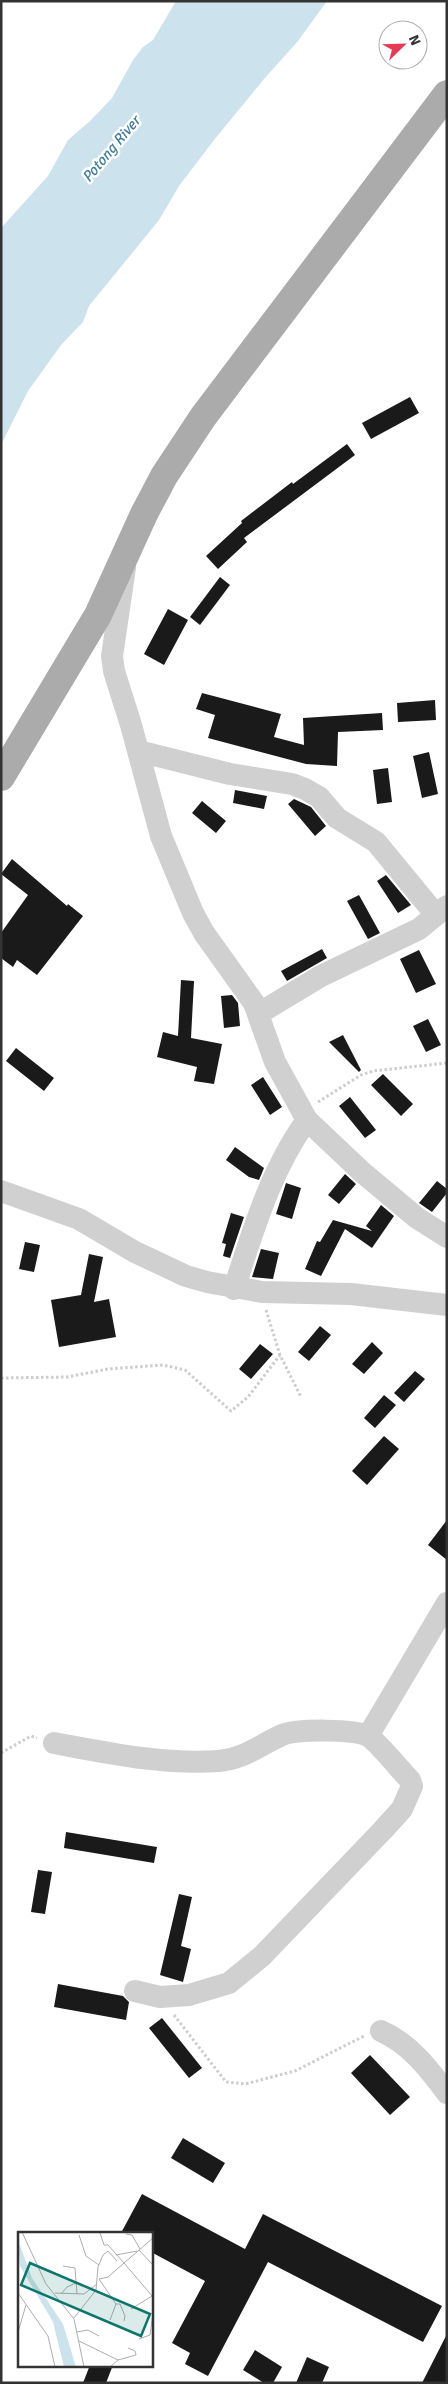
<svg xmlns="http://www.w3.org/2000/svg" width="448" height="2384" viewBox="0 0 448 2384" font-family="Signika,sans-serif">
<style>
.water{fill:#cce2ec}
.building{fill:#1a1a1a}
.lines{fill:none;stroke-linecap:round;stroke-linejoin:round}
.path{stroke:#cdcdcd;stroke-width:3;stroke-dasharray:2.5 2.5;stroke-linecap:butt}
.minor{stroke:#d0d0d0;stroke-width:22}
.major{stroke:#ababab;stroke-width:28}
.labels{text-anchor:middle;dominant-baseline:central;stroke-width:5;stroke-linejoin:round;paint-order:stroke}
.water-label{font-size:15px;font-style:italic;fill:#407c96;stroke:#fff}
.inset-road{fill:none;stroke:#adadad;stroke-width:1}
.view{fill:#0f766e;fill-opacity:0.15;stroke:#0f766e;stroke-width:2.5}
.inset-edge{fill:none;stroke:#333;stroke-width:2.5}
</style>
<rect width="100%" height="100%" fill="#fff"/>
<!-- water -->
<path class="water" d="M176,1h151l-29,40 -34,38 -50,61 -35,46 -20,34 -70,86 -6,16 -22,23 -33,46 -27,54v-217l47,-52 20,-36 22,-19 22,-23 21,-38 10,-13 10,-7z"/>
<!-- building -->
<path class="building" d="M410,397l9,16 -48,26 -9,-16z
M347,444l8,11 -111,83 3,4 -29,27 -12,-13 36,-33 -1,-2 51,-39 1,2z
M220,577l10,8 -30,40 -10,-8z
M168,609l20,11 -24,45 -20,-11z
M202,693l79,21 -7,23 30,8 -1,-27 79,-5 1,17 -45,2 -1,34 -31,-2 -98,-26 7,-23 -19,-6z
M435,700l1,20 -38,2 -1,-19z
M429,752l9,42 -16,4 -9,-42z
M388,768l4,34 -15,2 -4,-34z
M235,790l32,6 -3,13 -31,-6z
M294,799l17,8 15,19 -11,10 -27,-32z
M202,801l24,20 -10,12 -24,-20z
M12,859l55,47 1,-2 15,12 -46,59 -20,-15 -4,7 -12,-9v-25l27,-38 -27,-21z
M386,875l25,30 -13,8 -21,-32z
M359,895l21,38 -12,6 -21,-38z
M322,949l5,9 -40,23 -6,-10z
M419,950l17,34 -20,9 -16,-34z
M181,980l13,1 -3,57 31,6 -8,40 -20,-3 3,-14 -40,-10 6,-25 15,4z
M232,995l6,8 2,23 -16,2 -3,-32z
M428,1019l13,26 -15,7 -13,-26z
M343,1035l18,35 -2,2 -30,-30z
M16,1048l38,30 -10,13 -38,-30z
M383,1074l30,30 -12,12 -30,-31z
M263,1077l19,30 -12,8 -19,-30z
M350,1097l26,33 -11,8 -26,-32z
M235,1147l29,21 -5,12 -10,-3 -23,-17z
M345,1174l11,10 -17,20 -11,-9z
M437,1181l10,8v4l-15,19 -13,-9z
M286,1183l15,5 -9,31 -16,-5z
M381,1205l13,11 -22,32 -27,-19 -24,47 -16,-7 12,-28 3,1 13,-22 39,11 -6,-5z
M231,1213l13,4 -14,41 -7,-2 3,-12 -4,-1z
M25,1242l15,3 -6,27 -15,-3z
M261,1249l18,4 -6,26 -21,-2z
M89,1254l14,3 -9,45 15,-3 7,38 -57,10 -8,-47 30,-5z
M320,1326l11,9 -22,26 -11,-9z
M372,1342l11,11 -19,21 -12,-10z
M260,1344l13,10 -22,25 -12,-10z
M415,1371l10,8 -21,23 -10,-9z
M384,1395l12,10 -21,23 -11,-10z
M384,1436l15,13 -32,36 -15,-14z
M447,1520v40l-19,-15z
M66,1832l91,15 -3,16 -90,-15z
M38,1870l14,2 -7,42 -14,-2z
M179,1894l13,3 -11,49 10,3 -8,33 -23,-7z
M58,1984l65,12 6,6 -3,18 -72,-13z
M162,2018l40,50 -13,10 -40,-50z
M370,2055l40,42 -20,18 -39,-42z
M183,2138l42,25 -12,20 -42,-25z
M142,2194l103,55 18,-35 179,92 -19,36 -155,-80 -60,114 -23,-12 5,-11 -18,-10 33,-62 -54,-29v-19h-30z
M447,2334v49h-25z
M255,2350l27,17 -9,16h-9l-21,-13z
M307,2357l22,10 -7,16h-26z
M90,2365h23l-7,18h-23z"/>
<g class="lines">
<!-- path -->
<path class="path" d="M318,1102l43,-27 12,-4 74,-8
M266,1310l14,45 21,42
M1,1378l66,-1 41,-8 55,-4 22,5 46,41 17,-14 32,-42
M1,1753l30,-17 6,2
M174,2015l52,67 19,2 50,-13 69,-35"/>
<!-- minor -->
<path class="minor" d="M125,568l-13,88 2,15 17,54 30,111 32,77 11,20 50,70 21,59 32,58 55,52 55,46 30,19
M138,751l92,23 62,10 13,5 14,8 18,21 39,24 60,73
M258,1014l63,-38 98,-47 28,-23
M1,1191l78,28 56,33 51,24 21,6 55,10 89,2 96,11
M234,1289c19,-58 37,-120 73,-169
M368,1736l79,-133
M54,1743c54,10 110,22 165,18 25,-2 41,-16 63,-26 15,-6 72,-6 86,1 9,5 33,35 42,44l2,6 -10,23 -20,22 -120,125 -33,27 -40,12 -29,2 -25,-6
M381,2031c29,13 47,37 66,62"/>
<!-- major -->
<path class="major" d="M1,777l97,-162 46,-101 20,-38 39,-59 244,-323"/>
</g>
<g class="labels">
<!-- water labels -->
<g class="water-label">
<text transform="translate(111 149) rotate(-50)">Potong River</text>
</g>
</g>
<!-- overview -->
<g transform="translate(18 2232)">
<rect width="135" height="135" fill="#fff"/>
<path d="M0,8l14,38 31,46 13,43h-12l-11,-45 -33,-56z" fill="#cce2ec"/>
<path class="inset-road" d="M4,0l24,52 28,35 10,48M108,2l6,1 8,14M61,3l7,21 13,9M135,6l-29,25 29,34M121,18l14,15M98,23l21,-4M45,34l12,2 2,26M81,47l9,-2 16,-14 -16,-18h-4l-4,-12M81,47l17,25h4l5,12 -1,5M0,61l30,43 7,31M37,61l29,1 13,-10M43,62l6,-7 9,-4M113,77l21,-13M56,86l22,-28 2,-23 5,-12 5,-4 9,10M92,88l6,-16M0,100l8,-27M59,100l11,-2 11,6M121,107l11,-4 3,-22M61,109l39,19M92,135l8,-7 18,-5 -1,-4 -7,-3"/>
<path class="view" d="M12,31l120,51 -9,22 -120,-51z"/>
<rect width="135" height="135" class="inset-edge"/>
</g>
<!-- border -->
<rect width="448" height="2384" fill="none" stroke="#333333" stroke-width="5"/>
<!-- north arrow -->
<g transform="translate(403 45) rotate(67)"><circle r="24" fill="#ffffff" stroke="#adadad"/>
<path d="M0-4L9 19L0 12L-9 19Z" fill="#e43a56"/>
<text y="-8" font-size="14" font-weight="bold" text-anchor="middle" fill="#333333">N</text>
</g>
</svg>
